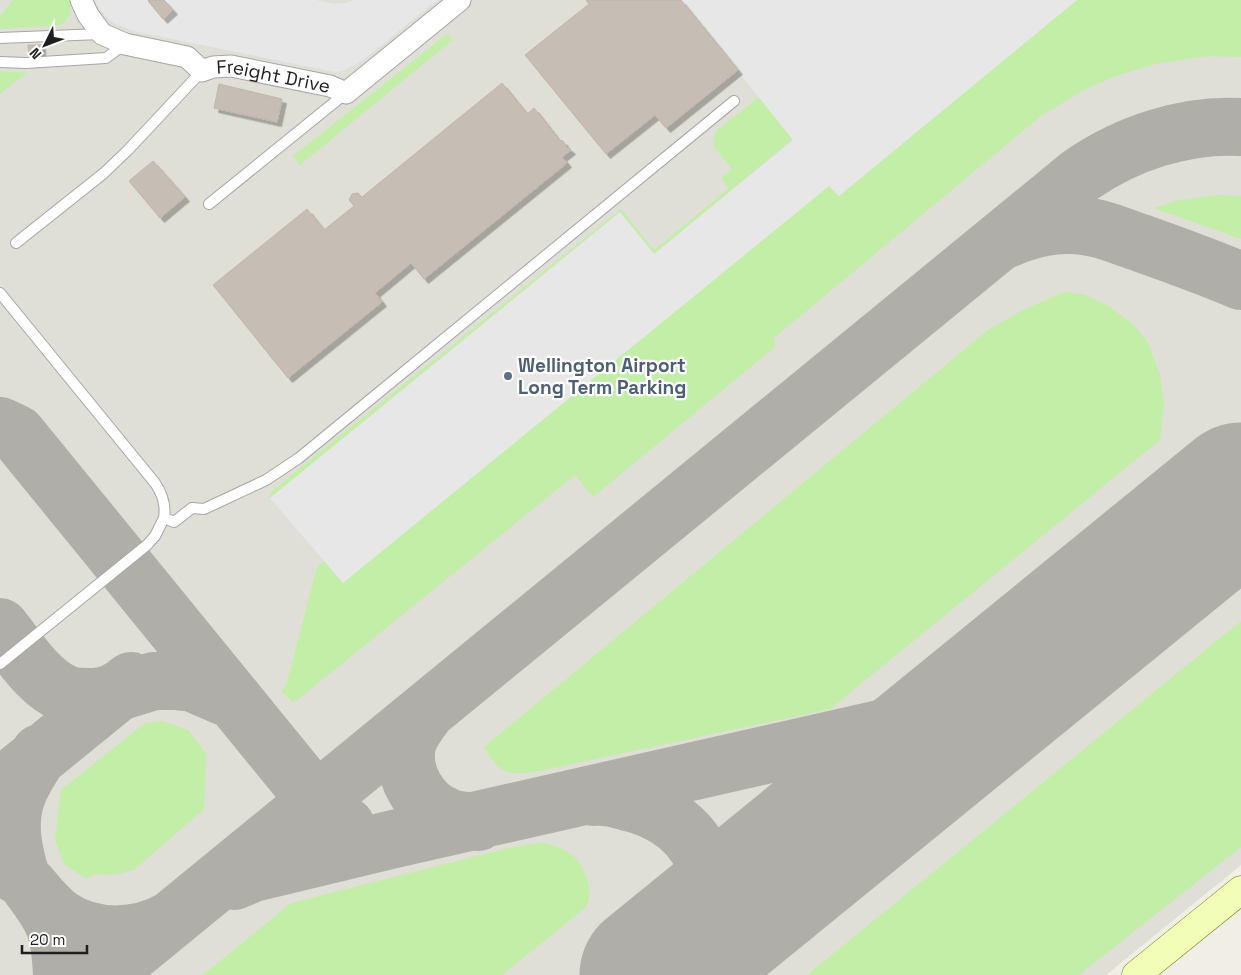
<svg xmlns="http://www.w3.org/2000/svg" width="1241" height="975" viewBox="0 0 1241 975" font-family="'Space Grotesk',sans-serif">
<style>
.airport{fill:#dfded7}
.grass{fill:#c3eea8}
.parking{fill:#e7e7e7}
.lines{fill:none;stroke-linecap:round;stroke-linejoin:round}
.taxiway{stroke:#afaea9;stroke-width:58}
.runway{stroke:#afaea9;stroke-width:145}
.building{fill:#c6bdb4;stroke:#c3b6a6;filter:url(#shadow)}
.lane-casing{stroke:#a6a6a6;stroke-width:12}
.street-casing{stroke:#a6a6a6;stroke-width:23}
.secondary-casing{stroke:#627d00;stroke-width:29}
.lane{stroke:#fff;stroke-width:10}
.street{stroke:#fff;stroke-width:21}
.secondary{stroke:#f2fdb7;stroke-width:28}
.service-dot{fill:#5c6f8a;stroke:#fff;stroke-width:2}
.labels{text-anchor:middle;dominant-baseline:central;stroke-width:4.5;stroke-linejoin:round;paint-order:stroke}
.street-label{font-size:19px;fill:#1f1f1f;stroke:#fff}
.service-label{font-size:19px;font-weight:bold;fill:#4e5e75;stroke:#fff;text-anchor:start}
</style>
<defs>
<filter id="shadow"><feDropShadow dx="4.5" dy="4.5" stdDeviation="0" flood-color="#0004"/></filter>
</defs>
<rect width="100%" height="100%" fill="#f1eee5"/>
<!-- airport -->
<path class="airport" d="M0,0h1241v865l-135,110h-1106z"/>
<!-- grass -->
<path class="grass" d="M13,0h57c1,11 1,19 -10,25l-60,4v-13z
M1077,0h164v57l-34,-1 -51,8 -40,12 -32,14 -43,26 -267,222 1,9 -182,150 -18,-22 -279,226 -2,-1 -2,2 -11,-11 5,-5 31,-119 7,-6 19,22 486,-398 10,11z
M447,34l4,3 1,4 -3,2 -149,122 -7,-9z
M0,71l27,2 -27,21z
M759,97l34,42 -139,115 -34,-42 -350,286 -1,-3 5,-6 347,-280 33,41 75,-62 -8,-10 11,-9 -18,-22 1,-15z
M1218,195l23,1v43l-87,-31 25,-8z
M1064,292l19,2 24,11 26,19 15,18 12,33 4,29 -4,36 -330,269 -295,63c-29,3 -36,1 -51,-25l504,-417 35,-20z
M1241,621v226l-162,128h-272z
M162,721l26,9 18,23 -2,56 -70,61 -20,5 -21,-1 -6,5 -23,-15 -9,-24 6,-50 84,-67z
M543,842c8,3 18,6 25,10 16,9 27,39 18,55l-84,68h-299l88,-72 222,-56z"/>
<!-- parking -->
<path class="parking" d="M94,0h222l18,4 13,-1 7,-3h83l-75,61 -19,10 -8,1 -202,-41 -19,-8 -9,-7z
M681,0h396l-238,196 -10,-10 -486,397 -73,-85 350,-286 34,42 139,-114z"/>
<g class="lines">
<!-- taxiway -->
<path class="taxiway" d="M1004,240c20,-9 41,-15 63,-15 26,-1 50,10 74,18 33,12 67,24 100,38
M0,426l17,8 300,368 9,10 20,14
M0,627c19,23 38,56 66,67 7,3 16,3 23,3 17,1 30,-5 42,-16
M426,712c-8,11 -16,20 -19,33 -6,29 13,62 41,72 9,4 20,4 30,5
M0,788l118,-96 36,-11h21l18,2 42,18
M594,797c10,-1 20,1 30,4 40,9 74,31 84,73 3,11 4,26 -1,37 -6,17 -19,30 -30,44
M0,865l21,12c-8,-27 -14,-54 -4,-82 5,-15 15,-28 23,-42
M234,881l19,-8 141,-34 521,-118 45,-15 36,-19 53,-35
M62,975c-2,-43 -6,-54 -32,-88 9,11 18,22 30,31 32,22 78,21 111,2
M104,975l977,-800c46,-32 104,-51 160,-48"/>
<!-- runway -->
<path class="runway" d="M652,975l589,-480"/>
</g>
<!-- building -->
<path class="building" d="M149,0h15l9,10 -10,9 -15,-18z
M586,0h95l57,70 -72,58 -11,-13 -49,39 -81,-99 64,-51z
M28,45h13v8l-12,1z
M502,83l25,31 7,-6 25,32 4,1 4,7 1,-1 3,3 -9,7 5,6 -143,116 -13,-16 -36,30 7,9 -94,76 -75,-93 94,-76 17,21 30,-24 -5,-6 3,-6 6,-1 4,4z
M219,84l63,15 -5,23 -63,-14z
M153,161l32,36 -25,21 -31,-37z"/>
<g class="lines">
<defs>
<path id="lane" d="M0,38l101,-4
M0,62l26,1 80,-5 19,-14
M209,204l137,-111
M16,243l88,-70 24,-23 74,-79
M0,293l155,190c8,12 11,22 9,35
M0,664l147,-119 8,-9 9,-18 10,4 18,-14 12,1 62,-29 33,-22 435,-357"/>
<g id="street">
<path id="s1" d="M81,0l7,15 14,19 23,10 62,13 15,14 11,-4 18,-1 99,20 16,7 114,-93"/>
</g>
<path id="secondary" d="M1136,975l105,-85"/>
</defs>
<!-- lane casing -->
<use href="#lane" class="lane-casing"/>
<!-- street casing -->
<use href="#street" class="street-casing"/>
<!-- secondary casing -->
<use href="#secondary" class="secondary-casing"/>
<!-- lane -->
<use href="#lane" class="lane"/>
<!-- street -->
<use href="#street" class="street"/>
<!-- secondary -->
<use href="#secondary" class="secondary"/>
</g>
<!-- markers -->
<circle class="service-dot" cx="508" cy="376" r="5"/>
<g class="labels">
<!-- street labels -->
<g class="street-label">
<text stroke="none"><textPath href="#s1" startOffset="222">Freight Drive</textPath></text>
</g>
<!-- service labels -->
<g class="service-label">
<text x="518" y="365">Wellington Airport<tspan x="518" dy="22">Long Term Parking</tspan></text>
</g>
</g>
<!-- north arrow -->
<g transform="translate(45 45) rotate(228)" stroke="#ffffff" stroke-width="4" paint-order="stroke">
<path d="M0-4L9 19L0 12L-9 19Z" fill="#1f1f1f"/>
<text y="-8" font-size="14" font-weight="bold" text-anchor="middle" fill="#1f1f1f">N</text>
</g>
<!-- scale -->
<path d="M22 945v8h65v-8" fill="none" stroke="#1f1f1f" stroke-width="2.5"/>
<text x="30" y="945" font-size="15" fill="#1f1f1f" stroke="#ffffff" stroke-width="4" paint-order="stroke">20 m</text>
</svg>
